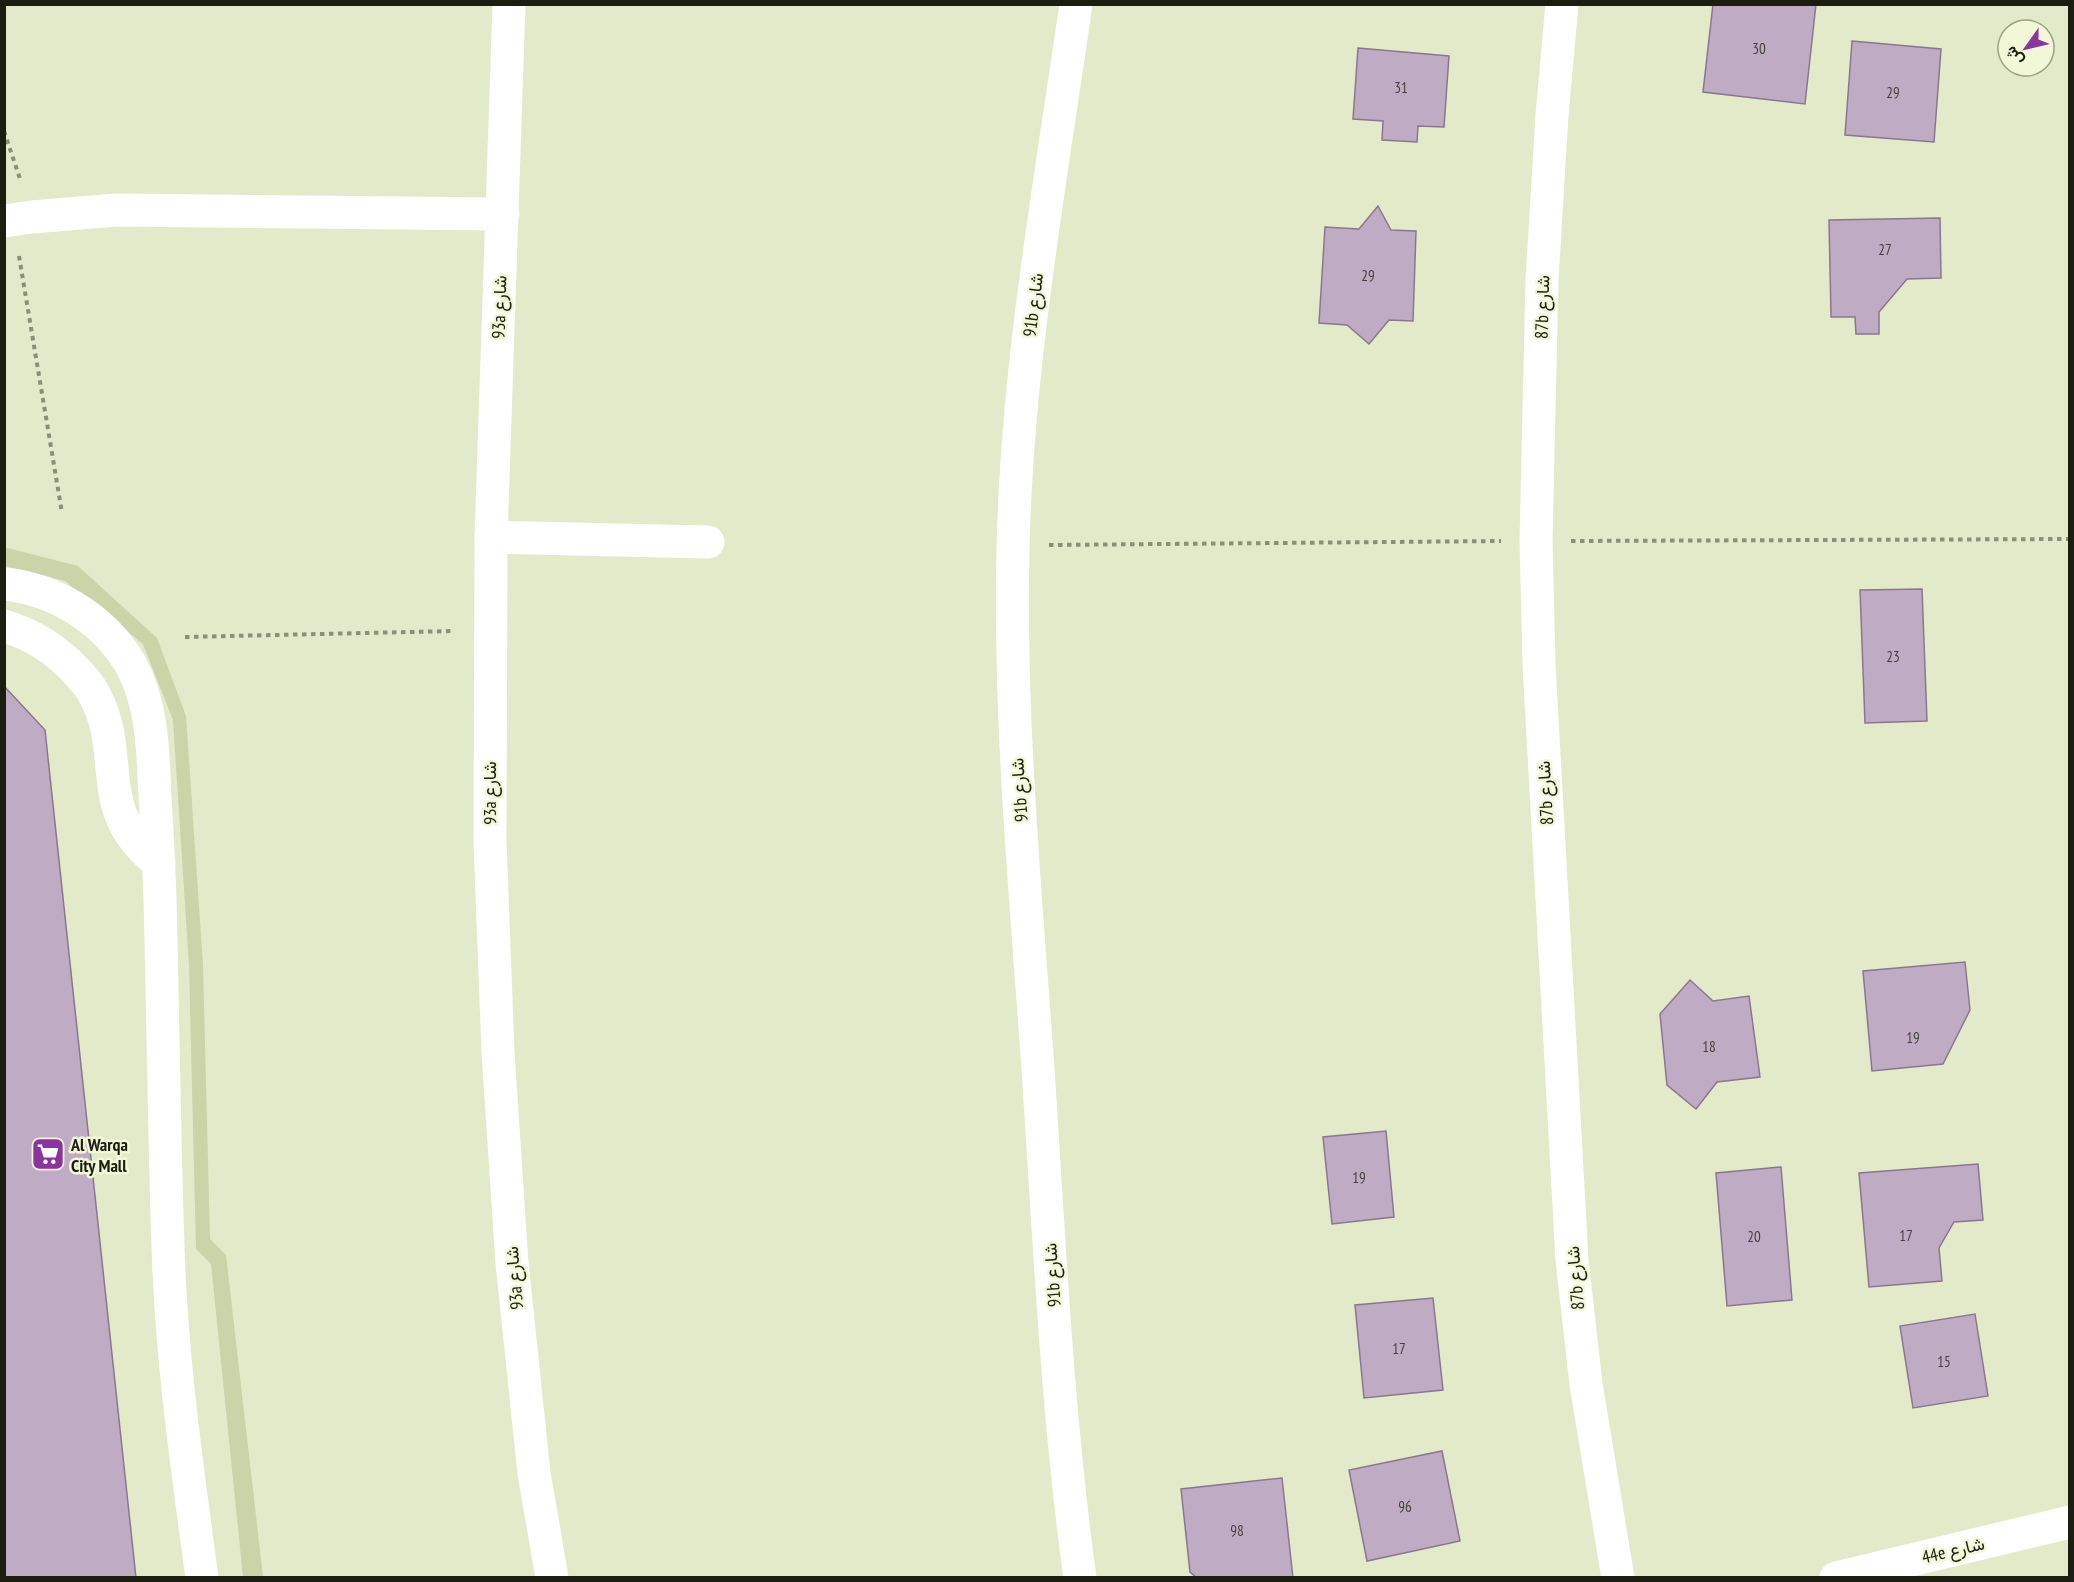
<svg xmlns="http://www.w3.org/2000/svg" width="2074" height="1582" viewBox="0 0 2074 1582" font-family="'PT Sans Narrow',Vazirmatn,sans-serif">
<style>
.green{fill:#cbd3a8}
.building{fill:#bfabc4;stroke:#8a778f;stroke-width:1.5}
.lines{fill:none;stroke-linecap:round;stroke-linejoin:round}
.path{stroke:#8a8f78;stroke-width:4;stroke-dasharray:4.5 4.5;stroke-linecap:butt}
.minor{stroke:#fff;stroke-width:33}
.labels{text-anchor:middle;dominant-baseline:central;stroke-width:5;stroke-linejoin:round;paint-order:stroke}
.number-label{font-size:15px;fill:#44403e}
.street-label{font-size:18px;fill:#1b1d11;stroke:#f1f7d7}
.poi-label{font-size:18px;font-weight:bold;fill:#1b1d11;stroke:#f1f7d7;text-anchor:start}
</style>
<rect width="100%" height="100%" fill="#e3eaca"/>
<!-- green -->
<path class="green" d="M4,547l74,19 79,72 29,78 17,249 7,274 16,16 37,322h-20l-32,-313 -15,-15 -7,-283 -16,-246 -30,-76 -78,-63 -60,-15z"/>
<!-- building -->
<path class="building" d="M1713,4h103l-11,100 -102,-12z
M1852,41l89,8 -7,93 -89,-7z
M1358,48l91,8 -5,71 -26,-1 -1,16 -35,-2 1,-19 -30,-2z
M1378,206l13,24 25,1 -3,90 -24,-1 -20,24 -22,-19 -28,-2 6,-96 34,2z
M1940,218l1,60 -34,1 -28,33v22h-23l-1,-17h-24l-2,-97z
M1922,589l5,132 -62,2 -5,-133z
M4,686l41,44 91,848h-132z
M1965,962l5,48 -27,54 -71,7 -9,-100z
M1690,980l23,21 36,-5 11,81 -43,5 -21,27 -29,-24 -7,-71z
M1386,1131l8,86 -62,7 -9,-87z
M1978,1164l5,56 -29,2 -15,26 3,33 -73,6 -10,-114z
M1781,1167l11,133 -65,6 -11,-133z
M1433,1298l10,92 -79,8 -9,-93z
M1975,1314l13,82 -75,12 -13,-82z
M1442,1451l18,90 -93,20 -18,-91z
M1282,1478l11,100h-96l-7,-6 -9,-83z"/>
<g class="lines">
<!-- path -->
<path class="path" d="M4,131l17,51
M19,256l43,257
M1571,541l499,-2
M1049,545l452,-4
M185,637l270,-6"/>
<!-- minor -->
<path class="minor" d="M509,4l-18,533 -1,305 8,210 14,211 22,210 18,105
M1076,4c-26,181 -59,362 -63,544 -4,169 12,339 24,507 12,175 19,350 43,523
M1562,4l-10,111 -10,165 -6,261 3,123 33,596 14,124 32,194
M4,221l28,-4 84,-7 387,4
M491,537l217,5
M4,584c52,5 101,36 127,81 22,40 22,88 24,132 2,34 4,68 5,102 3,115 4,231 8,346 3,111 19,222 34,333
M4,626c24,7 45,19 63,36 10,10 21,20 27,32 34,62 -4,116 65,169
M1836,1578l234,-56"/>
</g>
<!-- icons -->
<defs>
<symbol id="supermarket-square" viewBox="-11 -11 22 22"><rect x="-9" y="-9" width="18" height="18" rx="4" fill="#8b34a1" stroke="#f1f7d7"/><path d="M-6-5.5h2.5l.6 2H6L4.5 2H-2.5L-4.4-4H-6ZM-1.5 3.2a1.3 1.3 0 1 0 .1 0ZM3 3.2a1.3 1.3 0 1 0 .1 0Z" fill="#fff"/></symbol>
</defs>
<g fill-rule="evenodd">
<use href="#supermarket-square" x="29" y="1135" width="38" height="38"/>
</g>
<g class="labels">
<!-- number labels -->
<g class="number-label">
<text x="1759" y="48">30</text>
<text x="1401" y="87">31</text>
<text x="1893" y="92">29</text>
<text x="1885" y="249">27</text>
<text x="1368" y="275">29</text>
<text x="1893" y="656">23</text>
<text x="1913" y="1037">19</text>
<text x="1709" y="1046">18</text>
<text x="1359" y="1177">19</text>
<text x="1906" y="1235">17</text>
<text x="1754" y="1236">20</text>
<text x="1399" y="1348">17</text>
<text x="1944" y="1361">15</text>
<text x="1405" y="1506">96</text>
<text x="1237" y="1530">98</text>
</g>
<!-- street labels -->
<g class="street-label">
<text transform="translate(1033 305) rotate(-83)">91b شارع</text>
<text transform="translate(499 307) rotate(-88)">93a شارع</text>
<text transform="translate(1542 307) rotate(-88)">87b شارع</text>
<text transform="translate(1019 790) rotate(-94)">91b شارع</text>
<text transform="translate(489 793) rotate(-90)">93a شارع</text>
<text transform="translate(1545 793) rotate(-93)">87b شارع</text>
<text transform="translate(1052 1275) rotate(-94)">91b شارع</text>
<text transform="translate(514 1278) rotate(-95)">93a شارع</text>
<text transform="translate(1575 1278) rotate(-95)">87b شارع</text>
<text transform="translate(1953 1550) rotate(-13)">44e شارع</text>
</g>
<!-- poi labels -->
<g class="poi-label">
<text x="71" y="1144">Al Warqa<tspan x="71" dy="21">City Mall</tspan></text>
</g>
</g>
<!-- border -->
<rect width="2074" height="1582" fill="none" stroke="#1b1d11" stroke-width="12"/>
<!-- north arrow -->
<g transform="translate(2026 48) rotate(236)"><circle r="28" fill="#f1f7d7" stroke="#9ba088" stroke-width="1.5"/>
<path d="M0-4.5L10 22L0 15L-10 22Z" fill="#8b34a1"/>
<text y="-9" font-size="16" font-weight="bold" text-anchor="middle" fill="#1b1d11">ش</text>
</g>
</svg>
